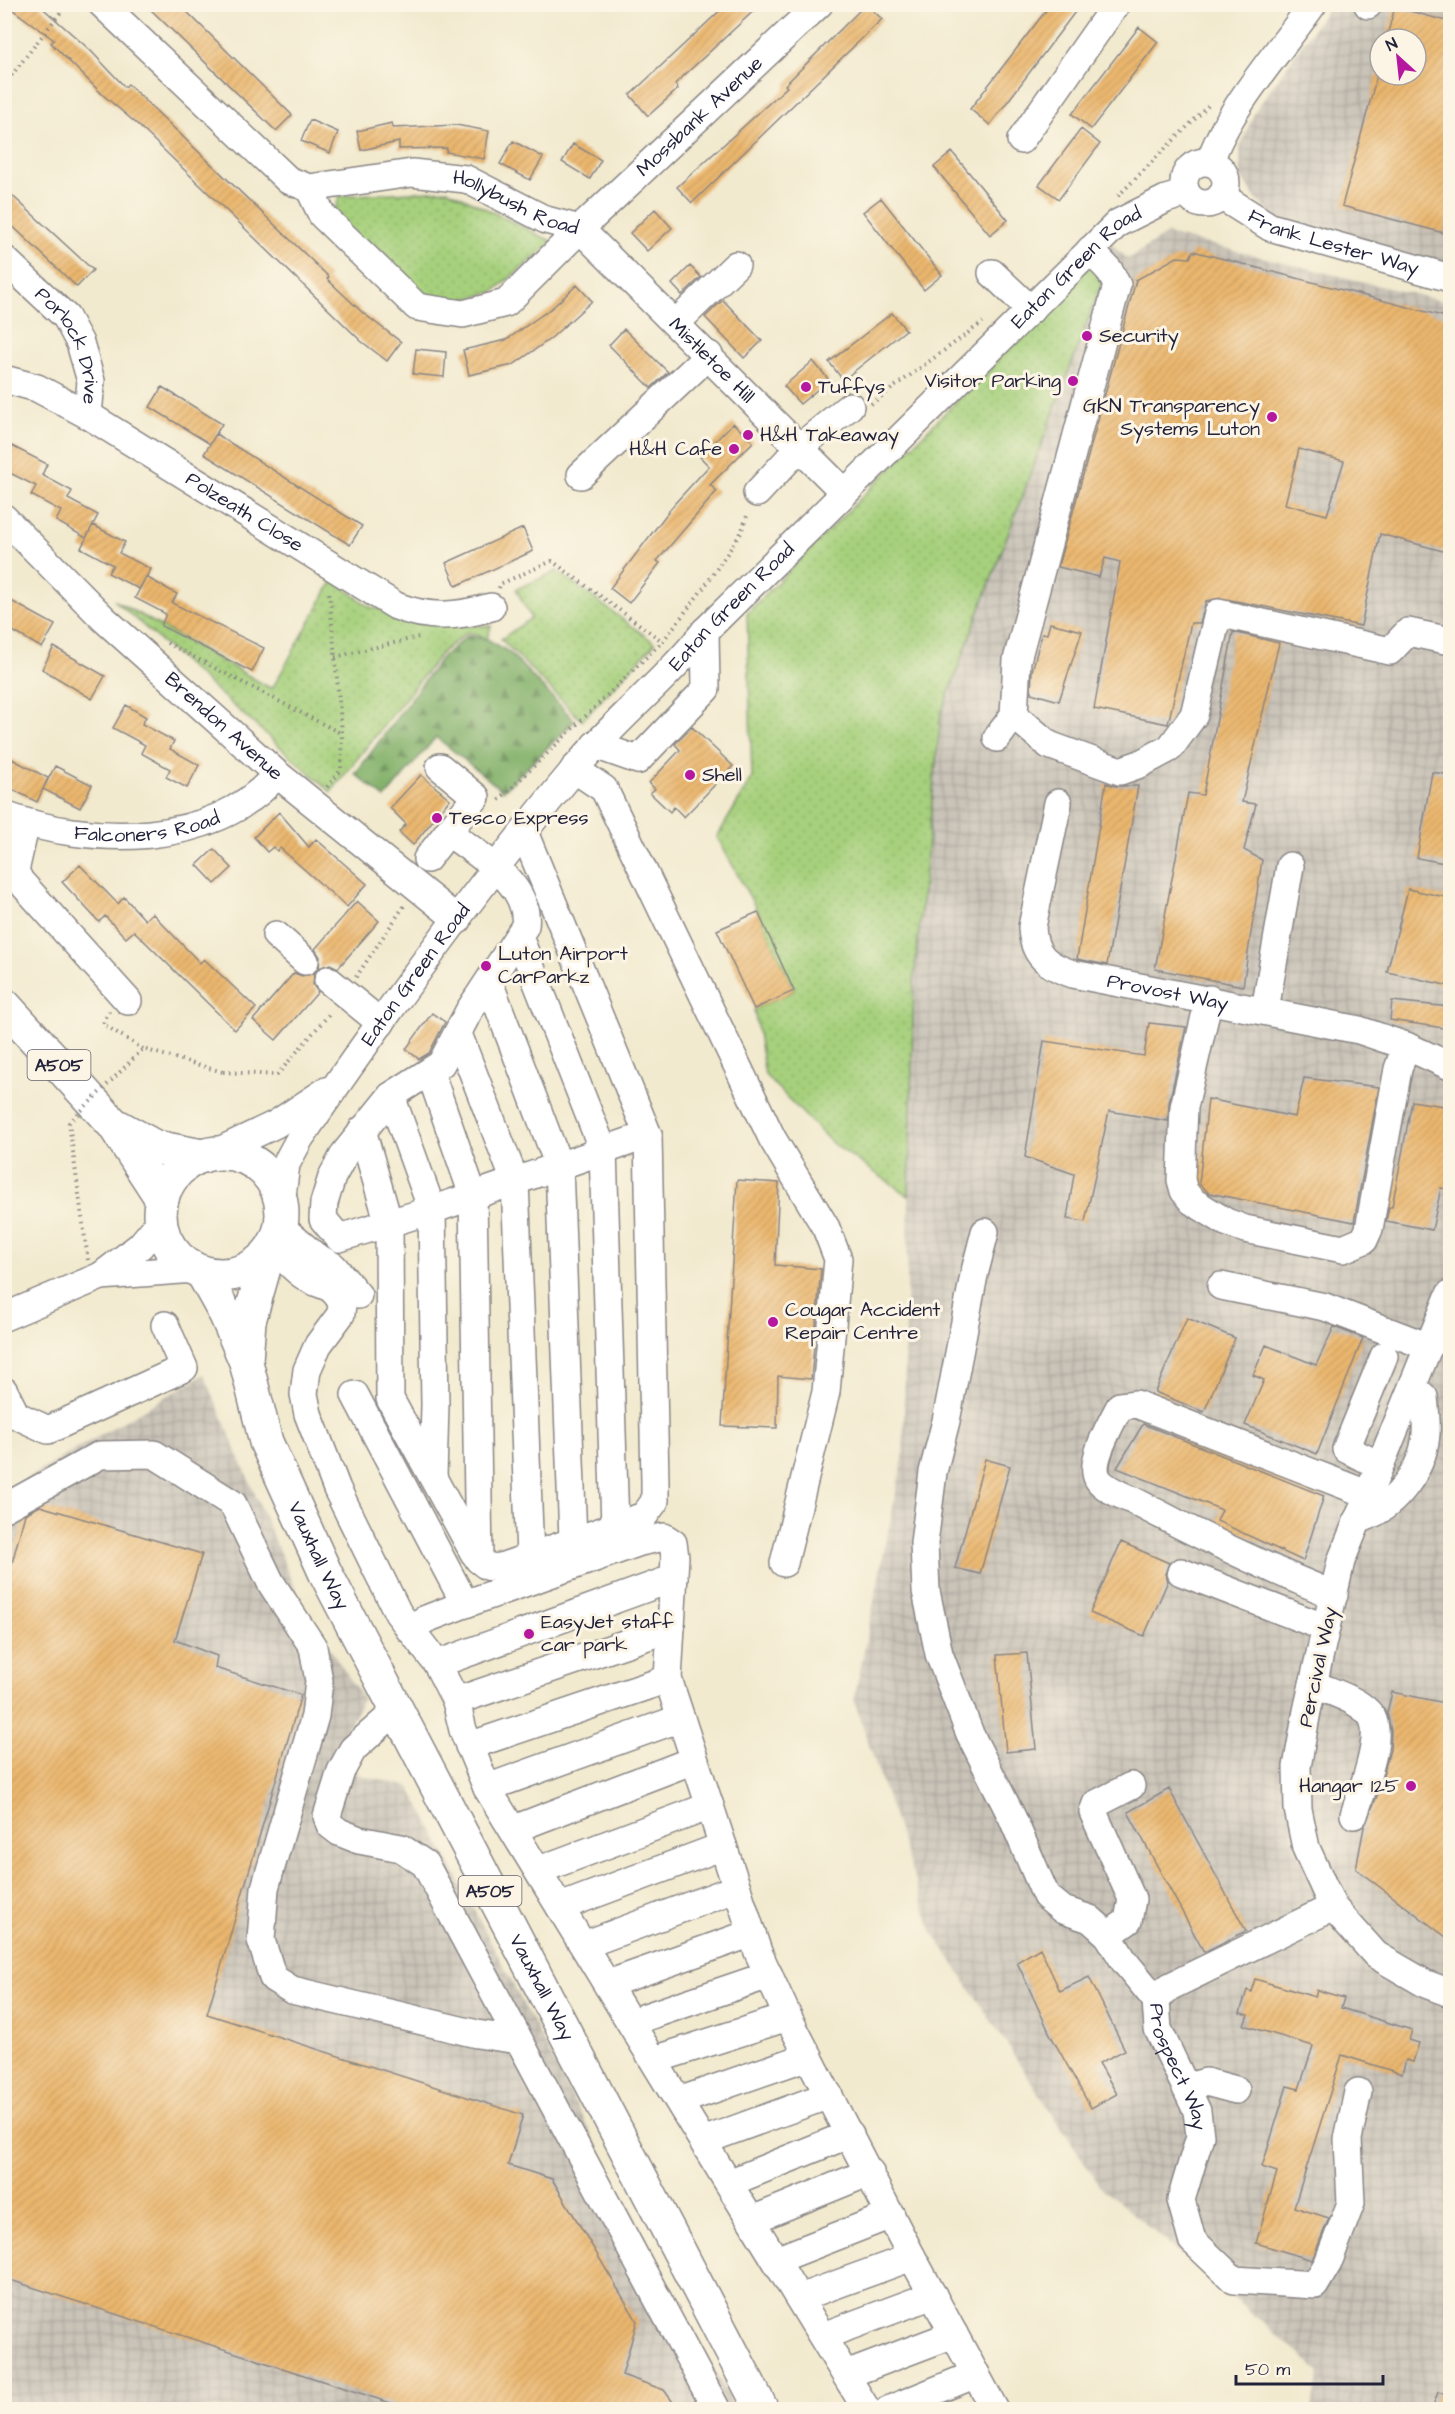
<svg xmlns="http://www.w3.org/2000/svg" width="1455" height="2414" viewBox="0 0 1455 2414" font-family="'Architects Daughter',sans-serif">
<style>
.industrial{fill:url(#industrial-grid);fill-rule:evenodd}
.grass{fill:url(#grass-dots);stroke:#64795c;stroke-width:1.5}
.forest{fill:url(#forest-firs);stroke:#536a54;stroke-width:1.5}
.building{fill:url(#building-hatch);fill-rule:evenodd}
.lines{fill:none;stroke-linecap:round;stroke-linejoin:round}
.minor-casing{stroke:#8a8685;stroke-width:30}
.major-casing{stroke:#8a8685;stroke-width:36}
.path{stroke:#8a8685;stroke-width:4;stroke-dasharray:1.5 4.5;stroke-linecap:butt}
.minor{stroke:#fff;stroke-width:27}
.major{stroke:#fff;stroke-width:33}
.path-bridge{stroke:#8a8685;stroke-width:4;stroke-dasharray:1.5 4.5;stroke-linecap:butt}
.poi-dot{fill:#b5179e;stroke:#fcf5e5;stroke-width:2}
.labels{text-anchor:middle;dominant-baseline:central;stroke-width:6;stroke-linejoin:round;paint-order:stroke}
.shield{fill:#fcf5e5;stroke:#63616e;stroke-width:1.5}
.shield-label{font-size:18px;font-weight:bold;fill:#22223b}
.street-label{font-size:20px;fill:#22223b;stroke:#fcf5e5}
.poi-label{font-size:20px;fill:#22223b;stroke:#fcf5e5;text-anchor:start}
</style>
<defs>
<pattern id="industrial-grid" width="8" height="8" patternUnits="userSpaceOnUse" patternTransform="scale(1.5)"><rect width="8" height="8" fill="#c9c3b8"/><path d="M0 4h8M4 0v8" fill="none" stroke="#aca79f"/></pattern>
<pattern id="grass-dots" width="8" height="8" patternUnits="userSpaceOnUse" patternTransform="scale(1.5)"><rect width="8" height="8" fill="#a6d07c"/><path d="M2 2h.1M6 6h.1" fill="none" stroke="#8fb26c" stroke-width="1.8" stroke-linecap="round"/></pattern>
<pattern id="forest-firs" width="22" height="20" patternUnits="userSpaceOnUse" patternTransform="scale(1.5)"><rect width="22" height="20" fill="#84b26c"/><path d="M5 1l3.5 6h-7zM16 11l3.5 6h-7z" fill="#6c905a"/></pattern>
<pattern id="building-hatch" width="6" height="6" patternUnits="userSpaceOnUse" patternTransform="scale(1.5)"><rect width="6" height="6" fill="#ebb76e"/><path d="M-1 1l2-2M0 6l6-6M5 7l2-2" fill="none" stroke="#c99d60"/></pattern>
</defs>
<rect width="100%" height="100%" fill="#fcf5e5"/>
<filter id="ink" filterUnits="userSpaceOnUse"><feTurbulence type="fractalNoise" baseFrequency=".0167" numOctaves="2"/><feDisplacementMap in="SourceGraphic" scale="12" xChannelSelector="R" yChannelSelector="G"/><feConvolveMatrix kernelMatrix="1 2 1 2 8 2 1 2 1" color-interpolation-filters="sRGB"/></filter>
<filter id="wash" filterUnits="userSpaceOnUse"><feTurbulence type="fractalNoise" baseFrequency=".008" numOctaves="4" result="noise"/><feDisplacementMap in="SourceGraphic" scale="24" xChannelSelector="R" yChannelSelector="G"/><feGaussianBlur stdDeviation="1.35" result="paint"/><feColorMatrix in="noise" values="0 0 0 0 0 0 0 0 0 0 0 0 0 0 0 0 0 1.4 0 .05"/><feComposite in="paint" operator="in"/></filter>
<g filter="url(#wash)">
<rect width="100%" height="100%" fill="#f2eacf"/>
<!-- industrial -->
<path class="industrial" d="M1330,5h120v263l-173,-49 -19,-17 -17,-25 -1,-30 15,-36zM1380,39h36v36h-36z
M1167,234l283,69v2106h-139l9,-38 -220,-185 -168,-255 -78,-231 49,-242 11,-479 25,-261 163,-436 8,-39 18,16z
M204,1374l98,231 61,94 -36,68 83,20 325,622h-730l-1,-917z"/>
<!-- grass -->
<path class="grass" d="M448,190l105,52 -60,50 -46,12 -33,-12 -82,-76 8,-20z
M1092,264l10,18 -161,432 -27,265 -5,217 -77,-53 -67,-68 -11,-66 40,-18 -36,-79 -41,-75 35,-59 -5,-165z
M557,571l98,72 -73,78 -81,-82 30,-21 -15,-29z
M333,580l37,27 74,17 47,2 -4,13 -19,-7 -26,20 -111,140 -217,-192 158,89z"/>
<!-- forest -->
<path class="forest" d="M467,636l20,3 22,13 66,69 -72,70 -67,-54 -51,61 -30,-24 86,-116z"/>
<g id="blocks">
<!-- building -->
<path class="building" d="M5,4h33l52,46 35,37 3,-3 201,193 -2,2 36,34 38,29 -14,19 -26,-20 -224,-217 -34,-29 -52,-52 3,-3z
M145,4h34l113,111 -16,16z
M727,4h34l-86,80 3,5 -30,27 -18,-21z
M866,4l16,15 -190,184 -15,-16 110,-100 -2,-2z
M1051,4h30l-91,121 -20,-16z
M1395,7l55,15v185l-6,26 -102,-27 35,-131h39v-36h-30z
M1139,27l19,15 -67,87 -19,-15z
M310,120l28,12 -8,21 -29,-12z
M392,123l1,5 63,-3 33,6 -5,28 -38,-7 1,-4 -48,1v-7l-38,8 -4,-19z
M1081,129l19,15 -41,55 -20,-14z
M513,141l30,16 -13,23 -30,-16z
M573,144l28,16 -11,19 -28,-17z
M952,152l56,68 -18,15 -56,-68z
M4,188l89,82 -16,17 -73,-69z
M881,198l61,77 -18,15 -61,-78z
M655,209l17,19 -25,23 -17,-18z
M1193,251l257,67v235l-70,-19 -19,92 -140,-28 -15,3 -6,22h-9l-23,101 -74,-15 26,-147 -15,-4 -6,19 -41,-10 78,-287 41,-23 13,1zM1299,449l45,12 -17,54 -42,-11z
M690,266l11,11 -19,18 -10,-11z
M577,285l15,16 -42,38 -37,26 -44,10 -6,-25 43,-10 47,-33z
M723,300l39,41 -18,17 -39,-41z
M892,313l14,17 -63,50 -14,-18z
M624,329l44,43 -17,16 -42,-43z
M416,349l30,3 -2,25 -31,-3z
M813,361l16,19 -29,24 -16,-18z
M162,387l60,37 -12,20 -60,-37z
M733,423l20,19 -43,43 7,6 -60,70 3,2 -31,40 -19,-15 65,-85 34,-37 -9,-9z
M216,434l146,92 -12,19 -146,-91z
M4,442l43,22 -5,11 30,16 -4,8 30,16 -12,23 -30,-17 5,-10 -30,-16 5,-9 -32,-16z
M93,525l32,17 -6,11 32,16 -12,20 -31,-16 5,-8 -32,-17z
M523,528l10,23 -77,35 -10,-23z
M146,577l31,17 -5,9 92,45 -12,24 -91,-46 5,-12 -31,-16z
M4,597l51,28 -13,23 -38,-22z
M1050,623l32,8 -23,70 -28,-8 1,-22 10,-38 5,1z
M1233,632l46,11 -37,159 14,2 -12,46 18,10 -19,126 -88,-17 33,-176 15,2z
M54,647l51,29 -13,23 -50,-30z
M126,705l20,12 -4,7 32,17 -4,8 29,16 -12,23 -21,-11 4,-8 -29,-16 4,-8 -32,-17z
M692,727l41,39 -49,51 -10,-10 -4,5 -20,-19 5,-4 -6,-6 31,-33 -5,-6z
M12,759l36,19 -11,24 -33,-17v-13z
M55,766l37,19 -12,23 -37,-19z
M1432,772l18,3v89l-33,-6z
M421,775l29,24 -37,46 -14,-13 7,-8 -16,-16z
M1106,783l9,3h23l-31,179 -30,-6z
M279,812l30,35 7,-8 51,45 -20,23 -67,-59 -3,3 -4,-4 -6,5 -13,-15z
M214,849l18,19 -17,16 -18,-19z
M80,865l38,39 6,-7 21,23 7,-7 48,50 4,-4 52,49 -21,22 -101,-99 -8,7 -21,-22 -6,6 -37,-40z
M1408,889l42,9v88l-63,-14z
M357,901l22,20 -41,47 -8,-4 -11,4 1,-11 -5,-8z
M758,912l36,79 -40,18 -37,-79z
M294,973l8,3 12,-3 -1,12 5,7 -42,48 -23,-20z
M1392,1001l58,6v22l-60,-9z
M432,1013l13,9 -16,31 -10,6 -13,-10z
M1149,1023l37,4 -17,76 -1,18 -59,-10 -24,111 -18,-3 7,-45 -49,-17 19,-116 100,15z
M1304,1078l75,9 -25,135 -145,-29 -10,-9 9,-85 87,18z
M1412,1101l38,6v82l-9,-1 -9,42 -46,-9 3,-14h3z
M737,1180l42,3 -4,82 46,4 -10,110 -33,-3 -1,52 -55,-2z
M1187,1318l48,20 -31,74 -49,-20z
M1334,1327l29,11 -46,116 -72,-29 19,-45 -11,-5 13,-30 50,20z
M1143,1424l181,72 -21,65 -86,-40 5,-11 -105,-42z
M985,1459l25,7 -30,108 -25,-6z
M40,1506l162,48 -27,86 42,16 -2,12 86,27 -94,319 316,101 -15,50 44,14 85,142 -15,54 42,15 14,19h-269l-405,-131v-685l21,-79z
M1121,1542l48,21 -4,11 3,7 -24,55 -54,-23z
M1027,1653l9,96 -30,3 -9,-97z
M1392,1692l58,12v236l-94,-71 8,-42 13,-31 13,-46 1,-19 -4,-18z
M1169,1789l77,142 -42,21 -76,-140z
M1040,1948l20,43 29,-14 36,73 -26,13 18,31 -26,14 -41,-74 -33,-72z
M1255,1979l60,18 2,-7 27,8 -3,10 71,22 -3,10 10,3 -6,19 -7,-2 -4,14 -60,-19 -48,152 35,11 -17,42 -56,-17 21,-71 -15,-5 25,-81 12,3 14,-43 -69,-21 4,-10 -8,-2 7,-23 4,2z
M1438,2392l12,4v13h-18z"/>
</g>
</g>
<g filter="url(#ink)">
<use href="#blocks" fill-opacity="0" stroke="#8a8685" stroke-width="1.5"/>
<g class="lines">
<defs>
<g id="minor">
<path id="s1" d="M102,4l186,176 21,8 103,-15 54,6 80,41 34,9 264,263"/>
<path d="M1368,5l1,-1"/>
<path d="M1021,140l95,-136"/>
<path d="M1210,162c17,-53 70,-111 103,-158"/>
<circle cx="1205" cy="183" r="21"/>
<path id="s2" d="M309,188l13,27 95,92 46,7 43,-11 74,-74 239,-225"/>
<path id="s3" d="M1221,196l49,31 180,51"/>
<path id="s4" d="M4,259l62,58 14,26 11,38 -3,34"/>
<path d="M992,273l39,37"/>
<path d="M676,323l60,-58"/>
<path id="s5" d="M4,379l33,9 51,27 308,191c33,13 61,11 95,1"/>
<path d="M581,475l128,-120"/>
<path d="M757,493l43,-46 50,-41"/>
<path id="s6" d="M4,518l100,101 173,155 181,146"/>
<path d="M1014,715l35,30 71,26 20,-7 30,-16 24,-33 24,-102 172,38 18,-19 42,9"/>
<path d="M997,738l17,-23 3,-55 100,-375 -8,-15 -19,-20"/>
<path d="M595,745l43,15 68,-71 -1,-58"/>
<path d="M440,767l36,30 -28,35c29,23 83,51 77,94l-56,85 -28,53 -50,32 -46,57 -13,24 -8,26 -1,16 16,19 93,-28 216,-75"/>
<path d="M574,769l30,20 168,349 54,90 12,31 -12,133 -42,171"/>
<path id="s7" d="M1058,803l-26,124c1,28 15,39 41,47l286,56 47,16 44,20"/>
<path id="s8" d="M4,815c84,31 210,34 273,-41"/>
<path d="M26,823l-11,48 5,10 108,120"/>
<path d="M427,859l21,-27"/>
<path d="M276,935l29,26"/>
<path d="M519,937l84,213 12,376"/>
<path d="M328,980l53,43"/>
<path d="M489,982l70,184 14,374"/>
<path d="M1209,999l-25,108 -3,73 3,11 8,10 34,21 19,7 98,20 21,-9 5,-11 29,-160 8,-23"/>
<path d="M1265,1010l25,-144"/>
<path d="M458,1034l57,147 15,375"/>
<path d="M430,1072l43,123 6,365"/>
<path d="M391,1096l41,114 3,195 -2,72"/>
<path d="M362,1130l27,94 1,175 84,154c9,11 12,16 27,14l143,-51 11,-15v-19l-7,-347 -124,-303"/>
<path d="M215,1153l61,-29 50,-33"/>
<path id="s9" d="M281,1204l5,-40 14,-26c85,-124 177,-252 274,-368 40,-50 91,-88 131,-139l413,-408 48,-24 20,-6"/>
<path d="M281,1227l34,29 18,10 25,29"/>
<path d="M985,1232l-11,43 -28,146 -13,51 -9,71 2,48 13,63 31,80 42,83 34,79 17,14 27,9 18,16 16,26 32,39"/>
<path d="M273,1245c11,12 21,26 36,34 17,9 22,4 33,24l-1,11 -23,31 -11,25 -3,24 4,20 29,75 61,124 39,51 19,37 7,29 24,58 380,622"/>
<path d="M101,1276l39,-30 20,-24"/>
<path d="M1221,1286l104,21 104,40"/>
<path d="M1450,1294l-109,267 -34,150 -10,56 1,42 8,39 27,59 43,48 50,29 24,9"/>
<path d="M4,1317l97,-41 93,-7"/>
<path d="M4,1391l12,24 32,15 136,-62 -19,-43"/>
<path d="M355,1395l110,209"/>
<path d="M1379,1465l-33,-16 38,-93"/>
<path d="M4,1508l96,-53 54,-1 79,50 38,79 42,64 6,34 -4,35 -50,172 -4,52 12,38 19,12 185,44 41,6"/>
<path d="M1357,1520c36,-10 66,-48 69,-86 1,-12 -1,-25 -2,-37l-11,-10"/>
<path d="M1181,1572l145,56"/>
<path d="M1334,1595c-67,-27 -132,-58 -196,-92 -11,-6 -33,-13 -40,-24 -10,-16 14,-58 22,-73l16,-2 231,90"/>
<path d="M409,1629l17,-10 39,-15 175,-62 24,-5 9,6 2,14 -7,122 90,273 30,65 124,240 83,153"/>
<path d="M437,1664l237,-86"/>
<path d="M1313,1684c18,8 41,14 55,28 20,19 -7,79 -14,103"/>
<path d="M456,1701l215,-73"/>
<path d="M397,1710l-44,39 -12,22 -14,45 3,9 9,7 20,8 42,8 24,16 292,546"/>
<path d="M469,1746l199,-67"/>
<path d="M487,1788l194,-70"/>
<path d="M514,1829l180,-69"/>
<path d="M539,1870l171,-64"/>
<path d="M560,1907l163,-61"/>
<path id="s10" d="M1333,1907l-164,80 -13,13 2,29 39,82 3,25 -19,64 11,40 42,40 81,5 13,-22 23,-60 -3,-64 10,-47"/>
<path d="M1108,1935l20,-14 4,-22 -39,-87 3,-8 35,-18"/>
<path d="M584,1945l153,-57"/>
<path d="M608,1984l144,-51"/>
<path d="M631,2022l138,-47"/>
<path d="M654,2060l134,-43"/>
<path d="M1187,2087l19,-5 30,8"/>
<path d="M679,2101l130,-45"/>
<path d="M703,2141l126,-46"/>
<path d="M729,2183l121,-49"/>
<path d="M752,2220l118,-48"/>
<path d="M776,2260l115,-45"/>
<path d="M799,2298l113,-41"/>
<path d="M823,2336l110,-41"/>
<path d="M846,2375l108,-41"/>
<path d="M888,2410l88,-36"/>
</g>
<g id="major">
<path d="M4,1005l110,120 48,74"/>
<path d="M117,1126l38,21 47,9"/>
<circle cx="221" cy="1214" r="61"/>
<path id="s11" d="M202,1272l24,43 20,47 20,80 59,130 437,838"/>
<path d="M246,1360l3,-39 19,-67"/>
</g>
</defs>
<!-- minor casing -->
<use href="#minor" class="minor-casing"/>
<!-- major casing -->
<use href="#major" class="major-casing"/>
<!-- path -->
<path class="path" d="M4,85l63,-81
M1118,196l92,-92
M871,404l112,-82
M499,588l1,-4 52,-23 110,80
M167,643l175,91
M335,657l84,-20
M327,787l14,-17 1,-36 -13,-144
M499,800l164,-159 42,-55 36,-53 7,-20
M356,977l48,-71
M109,1011l-6,13 40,25
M223,1072l54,3 54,-63"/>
<!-- minor -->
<use href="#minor" class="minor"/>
<!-- major -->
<use href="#major" class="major"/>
<!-- path-bridge -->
<path class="path-bridge" d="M88,1260l-19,-137 74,-74 80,23"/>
</g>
</g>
<!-- markers -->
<g class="poi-dot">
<circle cx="1087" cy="336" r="6"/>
<circle cx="1073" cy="381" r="6"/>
<circle cx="806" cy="387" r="6"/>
<circle cx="1272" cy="417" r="6"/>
<circle cx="748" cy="435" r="6"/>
<circle cx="734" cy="449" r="6"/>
<circle cx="690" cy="775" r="6"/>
<circle cx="437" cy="818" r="6"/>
<circle cx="486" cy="966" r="6"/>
<circle cx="773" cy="1322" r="6"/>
<circle cx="529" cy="1634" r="6"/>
<circle cx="1411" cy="1786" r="6"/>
</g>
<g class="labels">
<!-- shield labels -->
<g class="shield">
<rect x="27.5" y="1050" width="63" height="30" rx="4.5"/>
<rect x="458.5" y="1876" width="63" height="30" rx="4.5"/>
</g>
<g class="shield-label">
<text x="59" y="1065">A505</text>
<text x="490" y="1891">A505</text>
</g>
<!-- street labels -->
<g class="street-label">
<text stroke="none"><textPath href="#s2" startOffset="522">Mossbank Avenue</textPath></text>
<text stroke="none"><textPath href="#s1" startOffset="492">Hollybush Road</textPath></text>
<text stroke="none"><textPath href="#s3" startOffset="123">Frank Lester Way</textPath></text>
<text stroke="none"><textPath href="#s9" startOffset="1240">Eaton Green Road</textPath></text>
<text stroke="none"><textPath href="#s4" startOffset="112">Porlock Drive</textPath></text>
<text stroke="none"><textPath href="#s1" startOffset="748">Mistletoe Hill</textPath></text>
<text stroke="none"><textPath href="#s5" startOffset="276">Polzeath Close</textPath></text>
<text stroke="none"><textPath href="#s9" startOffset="756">Eaton Green Road</textPath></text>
<text stroke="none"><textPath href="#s6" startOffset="303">Brendon Avenue</textPath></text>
<text stroke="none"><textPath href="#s8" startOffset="146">Falconers Road</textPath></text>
<text stroke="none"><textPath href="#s9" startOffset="270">Eaton Green Road</textPath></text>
<text stroke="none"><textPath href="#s7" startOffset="291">Provost Way</textPath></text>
<text stroke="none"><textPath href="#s11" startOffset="308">Vauxhall Way</textPath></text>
<text transform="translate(1318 1667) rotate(-78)">Percival Way</text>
<text stroke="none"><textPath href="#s11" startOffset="794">Vauxhall Way</textPath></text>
<text stroke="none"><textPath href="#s10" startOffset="272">Prospect Way</textPath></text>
</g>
<!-- poi labels -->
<g class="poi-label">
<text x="1099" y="336">Security</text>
<text x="1061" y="381" text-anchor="end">Visitor Parking</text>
<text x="818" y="387">Tuffys</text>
<text x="1260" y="406" text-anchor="end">GKN Transparency<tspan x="1260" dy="23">Systems Luton</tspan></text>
<text x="760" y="435">H&amp;H Takeaway</text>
<text x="722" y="449" text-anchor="end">H&amp;H Cafe</text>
<text x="702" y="775">Shell</text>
<text x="449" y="818">Tesco Express</text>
<text x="498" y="954">Luton Airport<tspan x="498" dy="23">CarParkz</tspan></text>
<text x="785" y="1310">Cougar Accident<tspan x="785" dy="23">Repair Centre</tspan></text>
<text x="541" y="1622">EasyJet staff<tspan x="541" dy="23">car park</tspan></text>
<text x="1399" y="1786" text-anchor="end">Hangar 125</text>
</g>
</g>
<!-- margin -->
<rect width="1455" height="2414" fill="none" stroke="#fcf5e5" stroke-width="24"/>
<!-- north arrow -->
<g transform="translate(1398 57) rotate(333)"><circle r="28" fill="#fcf5e5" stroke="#a5a1a1" stroke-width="1.5"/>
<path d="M0-4.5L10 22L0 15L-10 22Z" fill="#b5179e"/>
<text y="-9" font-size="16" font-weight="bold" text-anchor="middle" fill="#22223b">N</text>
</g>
<!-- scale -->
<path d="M1236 2375v9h147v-9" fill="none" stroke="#22223b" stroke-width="3"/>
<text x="1245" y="2375" font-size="18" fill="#22223b" stroke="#fcf5e5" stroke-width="4.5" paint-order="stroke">50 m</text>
</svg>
